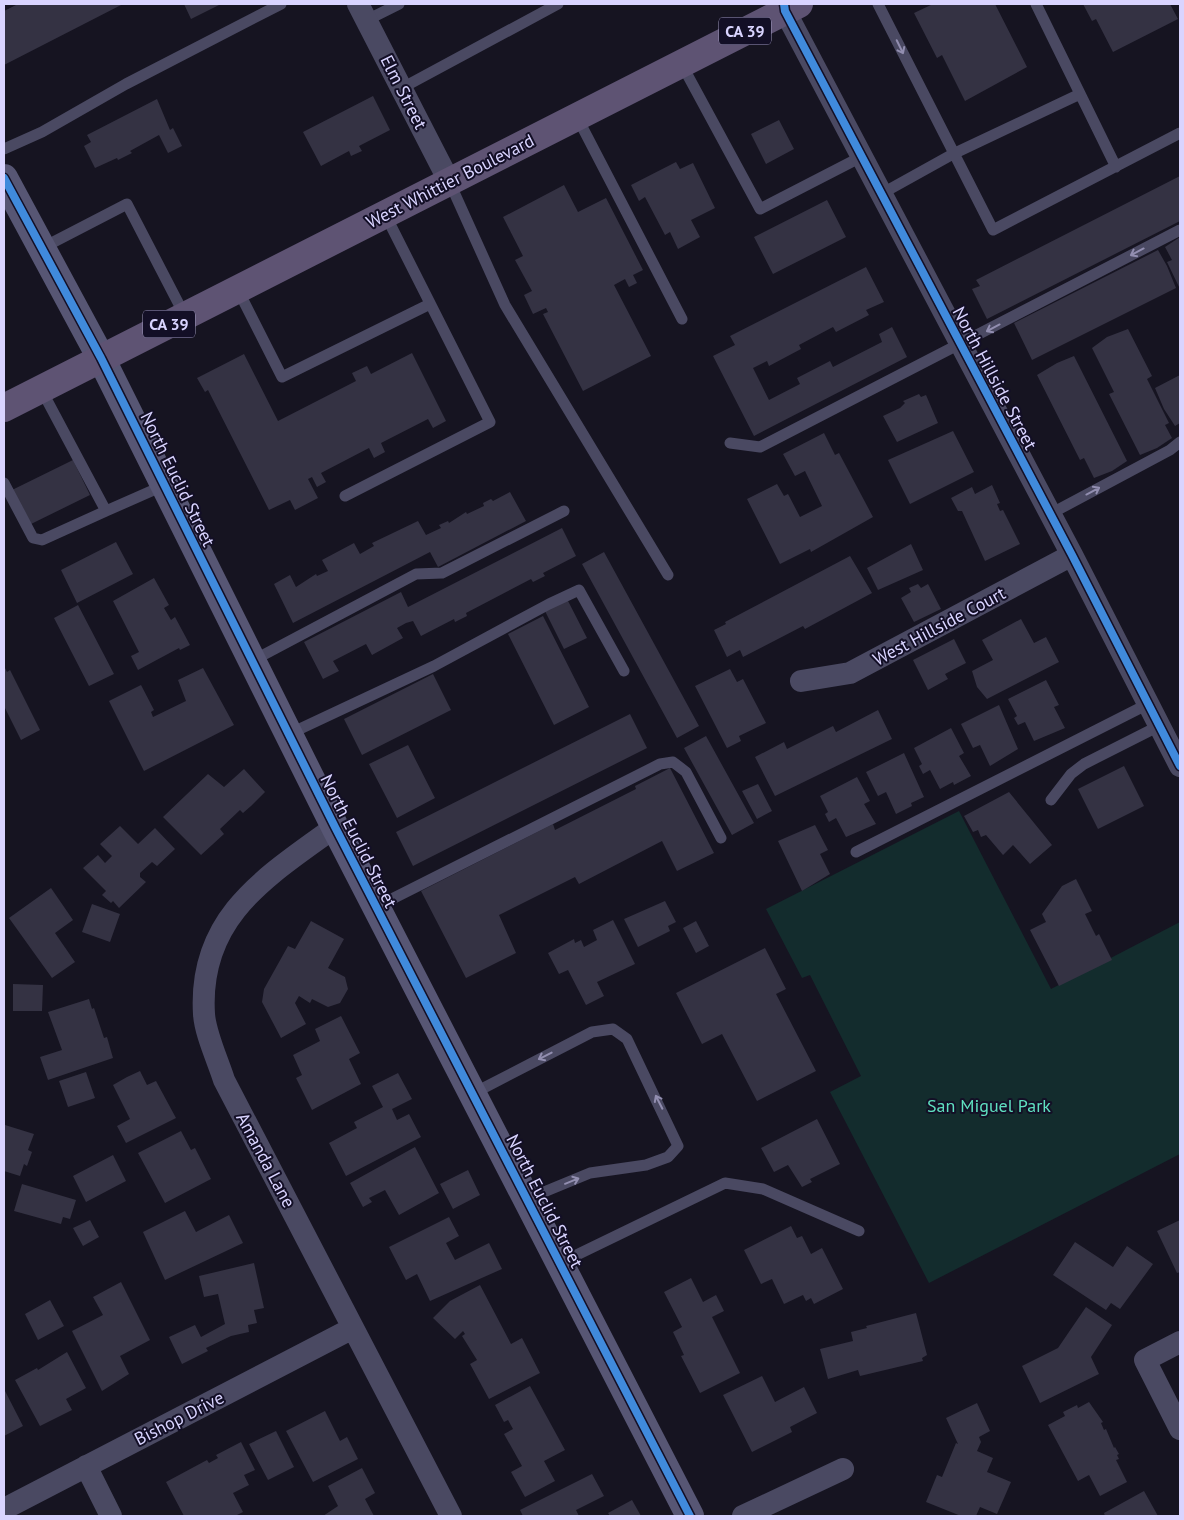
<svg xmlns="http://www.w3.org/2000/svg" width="1184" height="1520" viewBox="0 0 1184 1520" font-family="'PT Sans',sans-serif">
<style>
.green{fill:#132c2d}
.building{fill:#343243}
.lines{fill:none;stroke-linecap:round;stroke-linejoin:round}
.lane{stroke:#4a4962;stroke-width:11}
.street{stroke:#4a4962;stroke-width:22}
.secondary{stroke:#575674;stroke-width:28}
.primary{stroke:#5e5373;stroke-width:28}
.cycleway-casing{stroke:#130f26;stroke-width:11}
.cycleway{stroke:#408adc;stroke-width:8}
.oneway{stroke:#928eb0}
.labels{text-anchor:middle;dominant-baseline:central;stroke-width:4;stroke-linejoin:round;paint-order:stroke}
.shield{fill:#130f26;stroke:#9e99be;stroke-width:1}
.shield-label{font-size:16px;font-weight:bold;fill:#d9d4ff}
.street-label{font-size:18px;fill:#d9d4ff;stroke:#130f26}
.park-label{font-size:18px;fill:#5fe0c0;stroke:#130f26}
</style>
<rect width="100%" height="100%" fill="#161421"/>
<!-- green -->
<path class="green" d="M959,811l92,178 129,-67v232l-251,129 -99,-191 31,-16 -51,-101 -8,3 -36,-69z"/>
<!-- building -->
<path class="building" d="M18,4h105l-119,61v-54z
M184,4h37l-30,15z
M933,4h62l32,63 -62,34 -23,-46 -5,3 -23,-45z
M1083,4h87l8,15 -65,33 -17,-33 -4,2z
M373,96l17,34 -31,16 3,5 -11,5 -2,-5 -28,15 -18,-34z
M157,99l13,31 3,-2 9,18 -14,7 -9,-18 -29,16 2,2 -14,7 -1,-2 -22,10 -11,-22 7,-4 -4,-7z
M779,120l15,29 -28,15 -15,-30z
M676,162l4,7 13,-6 22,45 -24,12 9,17 -22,12 -8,-17 -5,3 -20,-38 -6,4 -8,-16z
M1180,176v45l-193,98 -15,-30 8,-3 -4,-6z
M564,185l14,27 28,-14 37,72 -10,5 4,8 -8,4 -4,-8 -11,6 37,71 -68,35 -40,-77 5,-2 -2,-4 -13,6 -9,-19 8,-4 -17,-31 8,-4 -20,-39z
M827,200l19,37 -73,37 -19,-37z
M1180,237v52l-13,-27 5,-2 -7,-13z
M1158,250l9,16 9,22 -144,72 -18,-37z
M866,267l18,35 -18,8 3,5 -33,17 -3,-5 -34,18 2,4 -32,17 -2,-5 -14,7 16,32 31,-16 -3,-6 33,-17 3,6 49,-25 -3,-8 13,-7 15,30 -153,79 -41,-80 22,-11 -5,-9z
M1128,329l24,47 -5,3 22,44 -4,2 7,13 -15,10 -17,7 -31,-61 5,-2 -22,-44 15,-11z
M412,353l34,68 -13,7 -5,-9 -47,24 4,9 -11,6 -5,-10 -48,25 5,9 -9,5 -5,-10 -4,2 10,19 -23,12 -5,-10 -21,10 -61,-120 -3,2 -8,-14 47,-24 34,67 78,-40 -4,-8 15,-7 4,8z
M1074,356l53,105 -15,10 -18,7 -10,-20 -4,2 -43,-85 20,-12z
M1180,375v48l-5,3 -11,-17 -9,-21z
M919,394l2,3 5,-2 12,28 -41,19 -14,-26 17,-8 5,-5 -2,-2z
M953,431l21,41 -64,32 -22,-44z
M824,433l11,22 4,-2 34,64 -62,35 -1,-3 -30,15 -33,-65 30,-15 7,12 4,-2 12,23 22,-11 -17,-35 -10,5 -12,-22z
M73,460l17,35 -61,30 -17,-35z
M992,485l8,18 -3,1 3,7 3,-1 17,34 -35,17 -23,-50h-4l-7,-13 21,-11 3,7z
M510,492l16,29 -88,46 -8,-15 -137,71 -19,-39 16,-9 6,12 20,-13 1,2 11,-5 -6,-11 32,-17 6,11 14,-8 -2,-3 46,-22 8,14 15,-7 -2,-3 9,-4 1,2 17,-11 1,2 17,-8 -1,-3 8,-4 2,2z
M562,528l14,28 -33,17 2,3 -12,6 -2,-3 -65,34 1,3 -12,6 -1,-3 -33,17 -8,-15 -7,2 -9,5 6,10 -31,17 -6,-11 -33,17 6,10 -16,8 -19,-37 97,-50 7,15z
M116,542l17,32 -56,29 -16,-33z
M911,544l12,26 -45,20 -11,-22z
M604,552l95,174 -22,12 -95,-174z
M850,556l22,37 -67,36 -2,-3 -60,31 -3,-7 -13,7 -13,-27 12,-6 -1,-2z
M154,578l15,27 -5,3 7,12 4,-3 15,28 -10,5 -1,-2 -41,22 -7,-14 8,-4 -26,-51z
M918,584l3,4 7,-4 13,25 -27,13 -13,-24 10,-6 -2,-4z
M567,599l20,39 -23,11 -19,-38z
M78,605l36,69 -25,12 -35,-68z
M543,616l46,91 -35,18 -46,-91z
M1021,619l13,24 12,-6 13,25 -72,37 -10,-12 -5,-16 21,-11 -11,-20z
M954,639l12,24 -21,11 3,5 -20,11 -15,-30z
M4,666l3,6 3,-2 30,60 -19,10 -17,-34z
M203,668l31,57 -90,46 -35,-70 32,-16 13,25 -3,2 2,5 33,-16 -8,-21z
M730,669l7,13 6,-3 23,44 -27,13 2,5 -14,7 -32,-62z
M433,674l18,36 -89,45 -18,-36z
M1046,680l13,25 -5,2 11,21 -31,13 -9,-19 -7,3 -4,-7 3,-2 -9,-17z
M999,705l19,44 -28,17 -10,-21 -7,3 -12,-24z
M878,710l14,29 -117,57 -20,-39 29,-15 3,7 46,-23 3,6z
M630,714l17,34 -234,118 -17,-34z
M951,728l13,25 -5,3 12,20 -17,9 -1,-3 -13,7 -10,-19 -7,4 -4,-8 3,-2 -8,-16z
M706,736l48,87 -22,12 -48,-87z
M408,745l27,53 -38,20 -28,-54z
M904,753l20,44 -13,6 1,3 -16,8 -10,-22 -8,4 -12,-24z
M1124,766l20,40 -46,23 -20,-40z
M670,768l44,85 -37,18 -15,-30 -83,43 -4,-7 -76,38 17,38 -50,25 -45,-87 132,-67 2,6 81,-41 -1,-3z
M244,769l21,23 -14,14 -8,7 -3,-3 -20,19 4,5 -23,21 -38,-38 45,-43 16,13z
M857,777l13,24 -6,3 12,20 -30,13 -10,-19 -7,4 -4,-8 3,-2 -8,-16z
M758,784l14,27 -15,8 -15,-28z
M1009,792l43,53 -22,19 -17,-19 -10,10 -17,-20 -5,2 -3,-7 -5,2 -9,-16z
M815,825l13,25 -8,4 10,20 -28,17 -24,-50z
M120,826l18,18 17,-16 20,21 -18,17 -5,-4 -12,11v4l6,5 -27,26 -6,-7 -2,2 -9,-8 4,-4 -23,-23 15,-13 7,8 7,-7 -12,-12z
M1076,879l16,32 -7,3 11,22 3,-2 13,26 -53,26 -29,-56 16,-8 -4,-8 20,-28z
M51,888l22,32 -18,13 20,29 -23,16 -43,-60z
M665,901l11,21 -8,4 2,5 -32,16 -14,-28z
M92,904l28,10 -10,28 -28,-10z
M613,920l22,44 -38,18 7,14 -18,9 -18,-35 -9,4 -11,-21 26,-14 1,4 6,-3 3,7 13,-7 -4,-10z
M311,921l33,18 -16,29 17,9 3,12 -8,14 -12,4 -16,-8 -2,4 -11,-7 -4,7 11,21 -25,14 -19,-36 2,-13 24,-43 7,3z
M696,921l13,25 -13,7 -13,-25z
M765,948l21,41 -10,5 40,77 -59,30 -35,-67 -20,10 -26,-51z
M13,984l30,1 -1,26h-29z
M89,999l3,10 2,-1 10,30 3,-1 6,21 -65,22 -8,-23 22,-7 -14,-38z
M341,1016l19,37 -11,6 12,25 -49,26 -16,-32 6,-3 -9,-20 27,-14 -5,-12z
M140,1071l7,14 9,-4 20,37 -50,25 -9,-17 13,-7 -17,-34 14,-8z
M86,1072l9,26 -27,9 -9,-26z
M398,1073l14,26 -20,10 5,11 12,-6 12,23 -75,39 -17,-33 28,-15 -3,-6 29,-15 -11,-21z
M817,1119l23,45 -30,15 2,3 -10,5 -14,-22 -14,7 -13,-24z
M5,1125l29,9 -6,16 4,2 -5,14 -3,-2 -4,12 -16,-5z
M181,1131l10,19 4,-2 16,31 -46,24 -27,-50z
M415,1147l24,46 -40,22 -14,-25 -16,8 3,4 -9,5 -13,-24z
M113,1155l13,26 -40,21 -13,-26z
M468,1170l12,25 -27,14 -13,-25z
M22,1184l54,16 -6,19 -7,-2 -2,7 -47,-13z
M185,1211l11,21 33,-17 14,28 -78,37 -22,-48z
M449,1217l10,19 -13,7 9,17 34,-17 13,26 -72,32 -13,-27 -11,6 -17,-33z
M90,1220l9,17 -16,9 -10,-18z
M1180,1220v52l-3,1 -20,-42z
M791,1226l6,12 5,-2 9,18 11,-6 21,41 -29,15 -3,-6 -5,3 -3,-6 -19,9 -12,-25 -11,5 -17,-34z
M1075,1242l38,25 14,-21 26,18 -33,45 -9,-6 -5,7 -53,-35z
M254,1263l10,45 -10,2 3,13 -9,2 1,7 -18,4 -25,12 2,3 -26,13 -13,-27 26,-12 6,12 24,-13 -7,-30 -14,3 -5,-21z
M691,1278l12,24 13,-7 8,16 -12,6 28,56 -40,20 -19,-37 3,-1 -11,-23 9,-5 -18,-35z
M121,1282l29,58 -30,16 9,18 -27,17 -30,-60 31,-16 -10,-18z
M480,1285l31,59 11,-6 18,35 -51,26 -19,-35 7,-4 -15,-24 3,-2 -2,-3 -8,8 -22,-21 17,-17z
M50,1300l14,26 -26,14 -13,-26z
M1086,1307l26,18 -21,32 8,17 -59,29 -18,-37 36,-18z
M916,1313l11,42 -5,3 1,3 -63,15 -2,-6 -30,9 -8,-30 33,-8 -2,-9 16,-4 -1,-2z
M67,1352l19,36 -20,11 6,11 -32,16 -25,-46 22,-12 1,2z
M762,1376l13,26 29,-15 13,26 -27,14 2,5 -40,20 -29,-57z
M530,1386l35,64 -21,11 11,20 -30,16 -14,-25 11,-6 -18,-32 9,-5 -5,-9 -4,2 -9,-17z
M4,1389l19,37 -19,10z
M1089,1402l14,20 -2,1 3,7 2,-1 8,19 1,-1 4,7 -2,1 2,4 -3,1 11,22 -27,14 -11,-21 -11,6 -30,-56 17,-9 -2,-4 14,-7 1,3z
M977,1403l13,28 -11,6 2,5 -4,9 16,7 -6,14 24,10 -14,32 -17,-7 -4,9h-15l-35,-14 11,-27 5,2 14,-34 2,1 -12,-26z
M325,1411l15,30 7,-4 11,22 -45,23 -27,-51z
M276,1431l18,36 -26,13 -19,-36z
M241,1442l14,28 -11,5 5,10 -16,8 10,19 -8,4h-51l-18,-34 41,-22 2,3 9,-5 -2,-3z
M362,1468l13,25 -10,6 9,17h-51l15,-10 -10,-20z
M592,1474l12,22 -28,14 3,6h-56l-3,-6z
M1144,1491l14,25h-53l-1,-3z
M632,1500l9,16h-31l-2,-3z"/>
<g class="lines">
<!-- lane -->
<path class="lane" d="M878,4l115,226 187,-97
M1036,4l80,163
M367,20l32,-16
M681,63l79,146 101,-52
M402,88l156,-84
M577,117l105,202
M4,149l38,-17 84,-48 155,-80
M449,181l56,124 163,270
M881,194l72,-40 127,-60
M42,248l85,-44 58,112
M238,290l44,87 148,-73
M41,389l65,122 59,-26
M730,443l30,4 420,-217
M4,483l29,55 9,2 64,-29
M345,496l145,-74 -105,-208
M1050,514l120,-64 10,-8
M252,661l164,-87 26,-1 122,-62
M289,734l145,-68 115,-62 30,-14 45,81
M1051,800l20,-26 13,-10 75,-38
M856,852l292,-148
M376,907l284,-143 13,-2 13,10 35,66
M472,1094l120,-62 21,-3 14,10 51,107 -10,11 -22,8 -56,8 -63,26
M560,1263l165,-80 38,6 96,42"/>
<!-- street -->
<path class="street" d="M358,4l91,177
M784,4l1,7 287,544 108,211
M801,681l49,-8 222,-118
M335,827c-69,50 -137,90 -131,187 1,19 14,47 20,66l227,436
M1180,1342l-35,18 35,69
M86,1466l25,50
M4,1509l349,-181
M743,1516l100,-47"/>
<!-- secondary -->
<path class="secondary" d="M4,178l97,180 234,469 355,689"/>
<!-- primary -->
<path class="primary" d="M4,408l795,-404"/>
<defs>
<path id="cycleway" d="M784,4l1,7 287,544 108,211
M4,178l97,180 234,469 355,689"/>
</defs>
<!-- cycleway casing -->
<use href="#cycleway" class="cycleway-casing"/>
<!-- cycleway -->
<use href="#cycleway" class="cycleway"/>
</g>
<!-- one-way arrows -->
<defs><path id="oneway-shaft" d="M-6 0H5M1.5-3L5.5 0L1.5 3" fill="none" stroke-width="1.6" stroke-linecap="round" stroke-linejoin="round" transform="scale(1.25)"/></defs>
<g class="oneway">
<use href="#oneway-shaft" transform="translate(900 47) rotate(64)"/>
<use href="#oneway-shaft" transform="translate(1137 252) rotate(152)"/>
<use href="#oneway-shaft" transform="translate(993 328) rotate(152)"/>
<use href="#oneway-shaft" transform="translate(1093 491) rotate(-28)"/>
<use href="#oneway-shaft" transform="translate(545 1056) rotate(153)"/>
<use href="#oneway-shaft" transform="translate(659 1102) rotate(-117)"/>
<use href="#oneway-shaft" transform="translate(572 1181) rotate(-22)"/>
</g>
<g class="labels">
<!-- shield labels -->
<g class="shield">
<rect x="719" y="17.5" width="52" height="27" rx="4"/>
<rect x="143" y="310.5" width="52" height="27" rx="4"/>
</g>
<g class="shield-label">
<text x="745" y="31">CA 39</text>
<text x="169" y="324">CA 39</text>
</g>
<!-- street labels -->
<g class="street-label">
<text transform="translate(404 92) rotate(63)">Elm Street</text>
<text transform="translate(450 181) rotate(-27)">West Whittier Boulevard</text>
<text transform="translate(995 378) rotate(62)">North Hillside Street</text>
<text transform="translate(178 479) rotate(64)">North Euclid Street</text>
<text transform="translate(939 626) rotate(-28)">West Hillside Court</text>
<text transform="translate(359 841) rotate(63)">North Euclid Street</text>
<text transform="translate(266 1160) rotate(62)">Amanda Lane</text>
<text transform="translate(545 1201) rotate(63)">North Euclid Street</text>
<text transform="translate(179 1418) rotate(-27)">Bishop Drive</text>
</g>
<!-- park labels -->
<g class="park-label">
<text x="989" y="1105">San Miguel Park</text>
</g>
</g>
<!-- border -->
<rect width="1184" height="1520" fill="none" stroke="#d9d4ff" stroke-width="10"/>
</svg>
